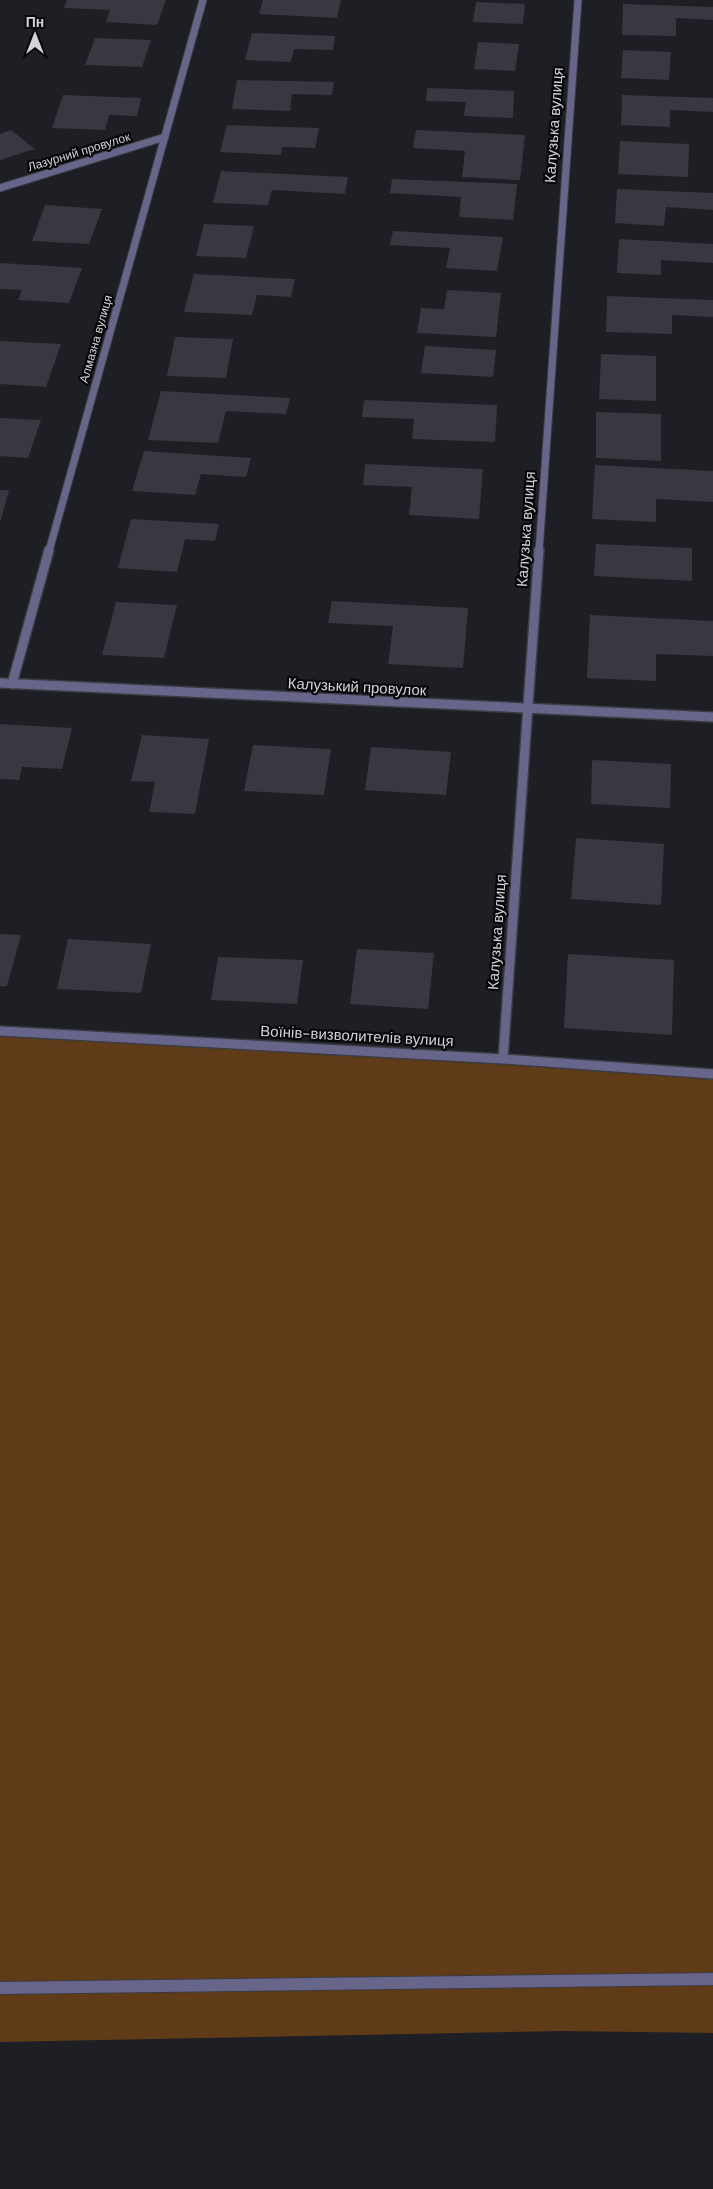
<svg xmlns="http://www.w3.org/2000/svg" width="713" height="2189" viewBox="0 0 713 2189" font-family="'DM Sans',sans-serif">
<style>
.green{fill:#5f3b17}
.building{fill:#383840}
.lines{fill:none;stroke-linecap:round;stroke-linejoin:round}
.lane-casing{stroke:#3b3b42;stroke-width:14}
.street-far1-casing{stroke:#3b3b42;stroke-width:9}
.street-casing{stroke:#3b3b42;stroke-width:12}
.lane{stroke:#67668a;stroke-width:12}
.street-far1{stroke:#67668a;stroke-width:7}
.street{stroke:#67668a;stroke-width:9}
.labels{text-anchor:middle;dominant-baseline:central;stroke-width:4.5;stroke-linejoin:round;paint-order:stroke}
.far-street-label{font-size:12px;fill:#d3d3d8;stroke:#08080b}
.street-label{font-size:15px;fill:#d3d3d8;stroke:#08080b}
</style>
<rect width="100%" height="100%" fill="#1e1e25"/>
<!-- green -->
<path class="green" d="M0,1031l713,43v959l-151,-2 -562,11z"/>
<!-- building -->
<path class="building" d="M67,0h99l-9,25 -51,-3 4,-12 -46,-2z
M263,0h78l-4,18 -78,-4z
M476,2l49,2 -2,20 -50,-2z
M623,4l90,3v13l-37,-2v18l-54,-1z
M252,33l83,3 -2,14 -39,-1 -3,13 -46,-2z
M95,38l56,2 -9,27 -57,-2z
M478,42l41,2 -4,27 -41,-2z
M623,50l48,2 -2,28 -48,-2z
M237,80l97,2 -2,13 -40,-1 -2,17 -58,-2z
M427,88l87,3 -1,27 -49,-2 2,-14 -40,-1z
M63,95l78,3 -4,18 -28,-1 -4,15 -53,-2z
M622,95l91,3v14l-43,-2v17l-49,-2z
M227,125l92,3 -4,20 -33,-1 -1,8 -61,-3z
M11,130l24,19 -35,11v-26z
M416,130l109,5 -5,45 -58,-3 3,-26 -52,-3z
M620,141l69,3 -1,33 -70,-3z
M221,171l127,6 -3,17 -73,-4 -4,15 -55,-2z
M392,179l125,5 -4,36 -54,-3 2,-20 -71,-4z
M617,189l96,4v17l-47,-3 -2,19 -49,-3z
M45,205l57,4 -13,35 -57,-3z
M204,224l50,2 -8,32 -50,-2z
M393,231l110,6 -6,34 -51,-3 4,-20 -60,-3z
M619,239l94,5v19l-52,-3v15l-44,-2z
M0,263l82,5 -13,35 -51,-3 4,-10 -22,-1z
M194,274l101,5 -4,18 -34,-2 -5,20 -68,-3z
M447,290l54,3 -5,44 -79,-4 4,-25 23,1z
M607,296l106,4v17l-41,-2v19l-66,-2z
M175,337l58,2 -7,39 -59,-2z
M0,341l61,3 -15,43 -46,-3z
M425,346l71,4 -3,27 -72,-4z
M601,354l55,2v45l-57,-2z
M161,391l129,7 -4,16 -60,-3 -8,32 -70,-3z
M364,400l133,5 -2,37 -83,-3 2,-20 -52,-2z
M596,412l65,2v47l-65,-3z
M0,418l41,2 -13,38 -28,-2z
M144,451l107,7 -5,19 -45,-3 -6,21 -63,-4z
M365,464l118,5 -4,50 -70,-4 3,-28 -49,-2z
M595,465l118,6v31l-57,-3v23l-64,-3z
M0,490h9l-8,30h-1z
M131,519l88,5 -4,17 -30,-2 -8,33 -59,-4z
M596,544l96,4v33l-98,-5z
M332,601l136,7 -5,60 -75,-4 5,-38 -65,-3z
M116,602l61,3 -13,53 -62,-3z
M590,615l123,6v35l-57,-2v27l-69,-3z
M0,724l72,4 -10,41 -40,-2 -3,13 -19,-1z
M142,735l67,4 -14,75 -46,-2 6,-30 -24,-1z
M253,745l78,4 -7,46 -80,-4z
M371,747l80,5 -5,43 -81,-5z
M592,760l79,4 -1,44 -79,-4z
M576,838l88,6 -3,61 -90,-6z
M0,934l21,1 -14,51h-7z
M68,939l83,5 -10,49 -84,-4z
M357,949l77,4 -6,56 -78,-5z
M568,954l106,6 -2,75 -108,-7z
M218,957l85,3 -6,44 -86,-4z"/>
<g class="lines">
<defs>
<path id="lane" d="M0,1988l713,-9"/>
<path id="street-far1" d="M0,188l165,-51
M49,551l154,-551
M539,551l39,-551"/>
<path id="street" d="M0,683l713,34
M12,684l37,-134
M0,1031l503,28 210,15
M503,1059l36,-509"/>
</defs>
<!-- lane casing -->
<use href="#lane" class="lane-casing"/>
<!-- street-far1 casing -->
<use href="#street-far1" class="street-far1-casing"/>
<!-- street casing -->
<use href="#street" class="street-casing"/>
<!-- lane -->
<use href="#lane" class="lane"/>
<!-- street-far1 -->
<use href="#street-far1" class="street-far1"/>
<!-- street -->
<use href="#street" class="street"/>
</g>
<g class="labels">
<!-- far-street labels -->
<g class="far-street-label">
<text transform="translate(79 152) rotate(-17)">Лазурний провулок</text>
<text transform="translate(96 339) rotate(-74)">Алмазна вулиця</text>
</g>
<!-- street labels -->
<g class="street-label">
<text transform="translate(554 125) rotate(-86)">Калузька вулиця</text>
<text transform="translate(526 529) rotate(-86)">Калузька вулиця</text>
<text transform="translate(357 687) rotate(3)">Калузький провулок</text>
<text transform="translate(497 932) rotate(-86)">Калузька вулиця</text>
<text transform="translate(357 1036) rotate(3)">Воїнів-визволителів вулиця</text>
</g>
</g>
<!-- north arrow -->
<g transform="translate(35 35)" stroke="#08080b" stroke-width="4" paint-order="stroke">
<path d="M0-4L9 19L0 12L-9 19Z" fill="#d3d3d8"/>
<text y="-8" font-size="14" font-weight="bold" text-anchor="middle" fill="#d3d3d8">Пн</text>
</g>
</svg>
